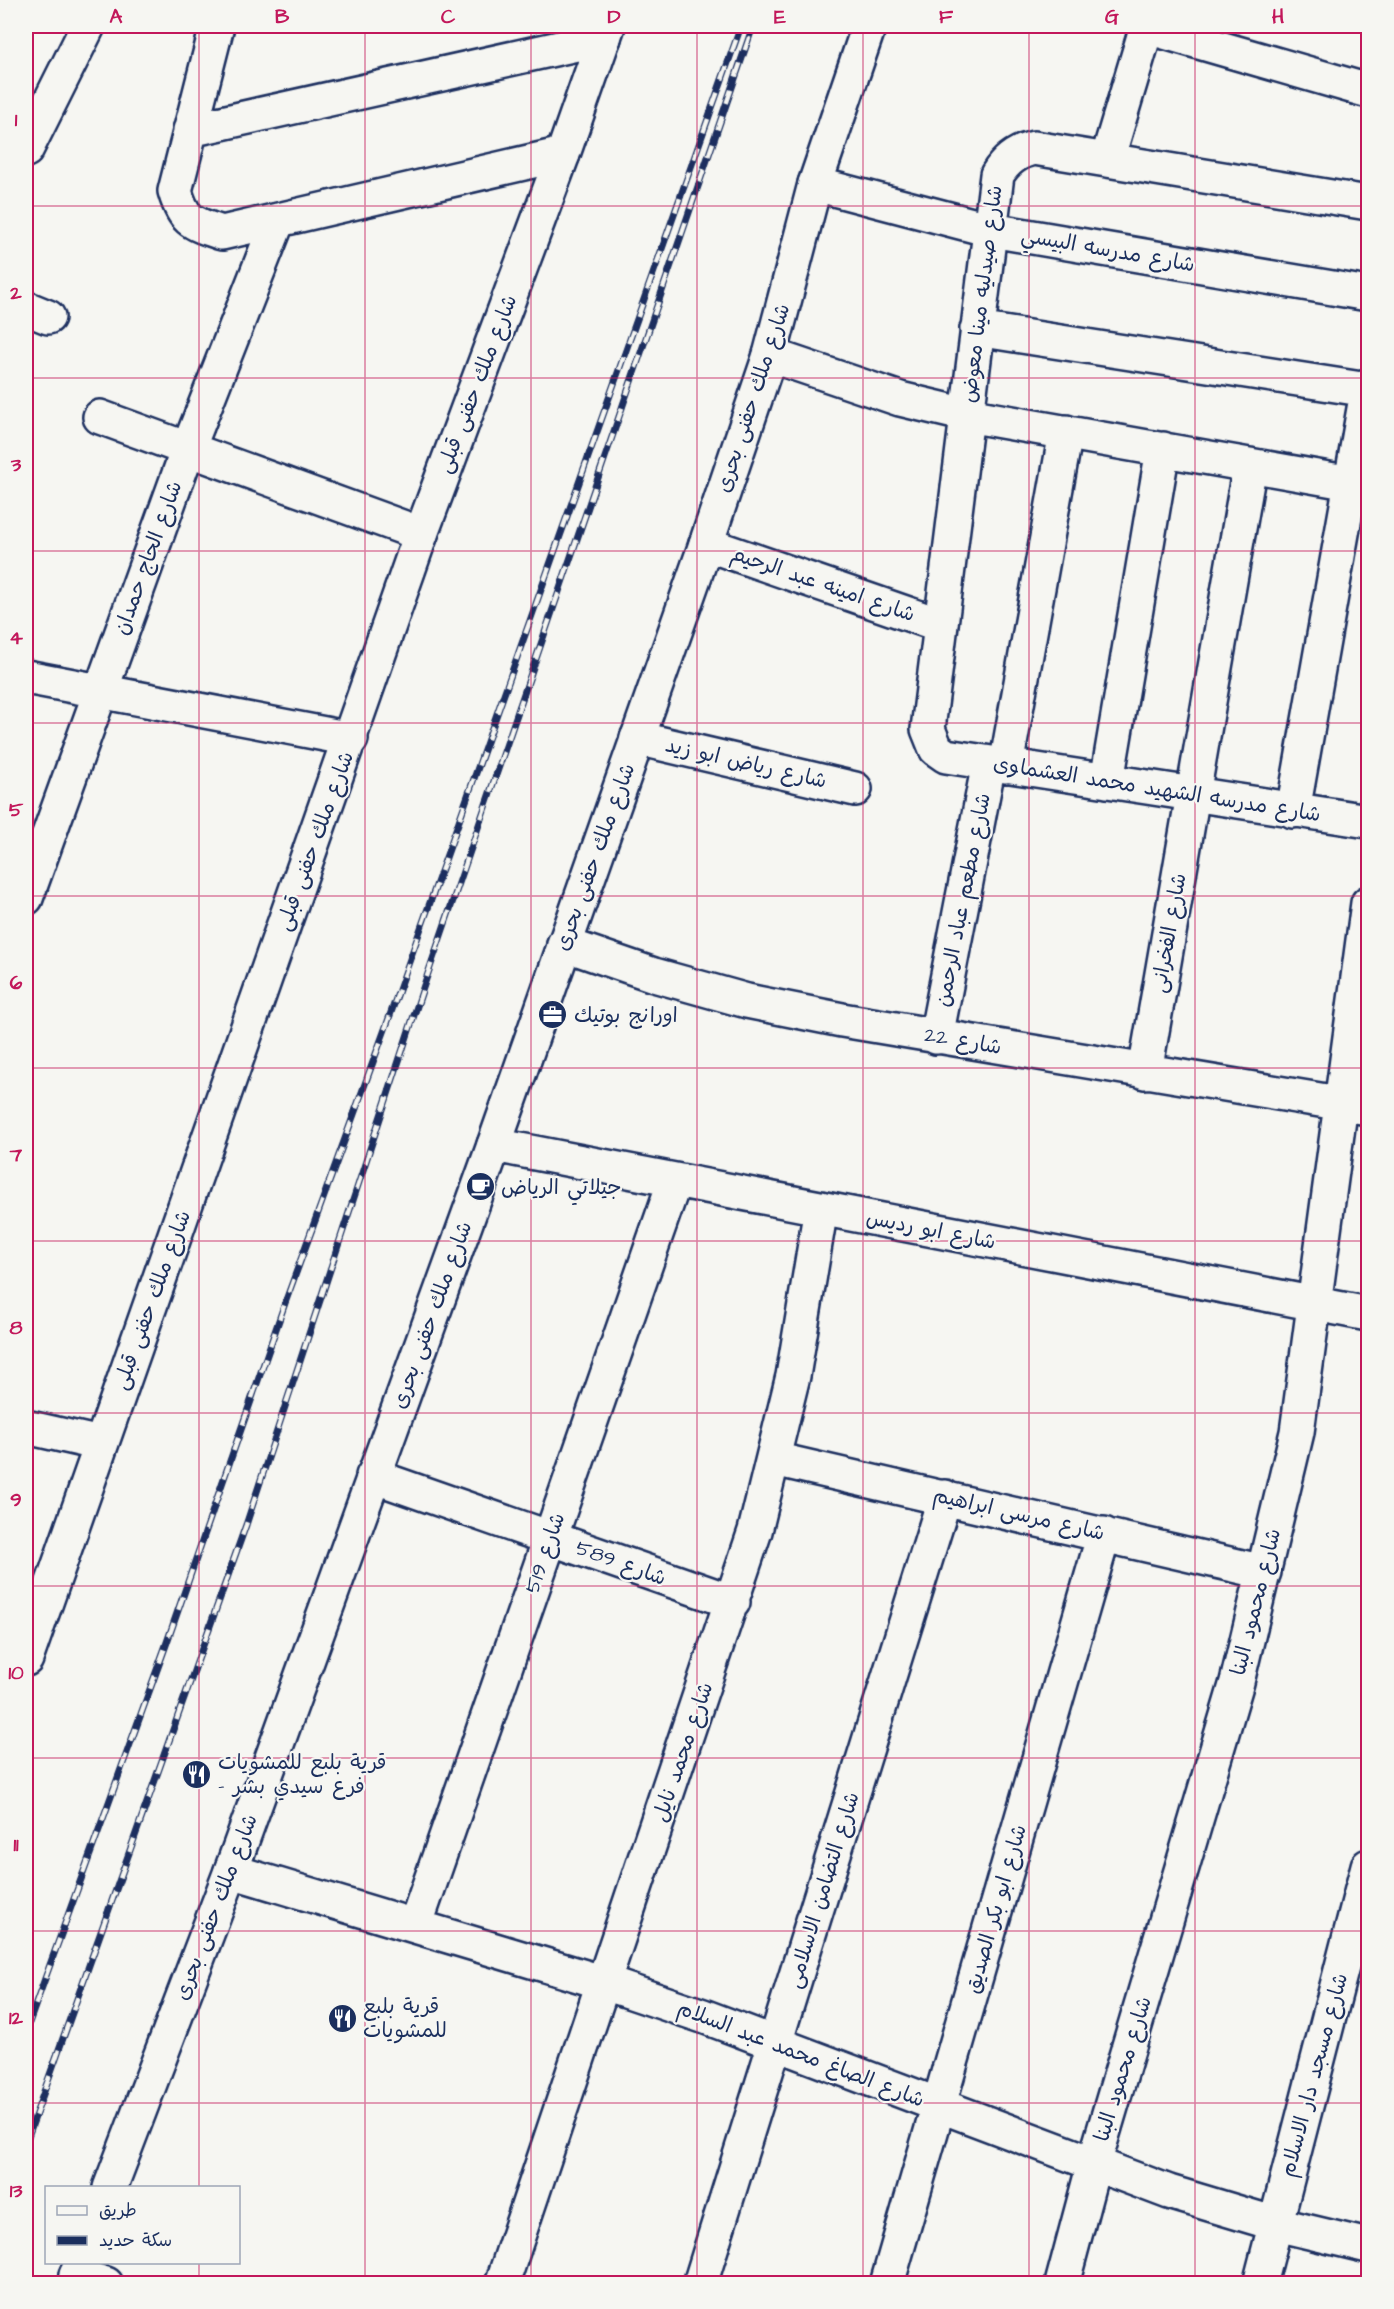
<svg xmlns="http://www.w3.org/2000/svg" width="1394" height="2309" viewBox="0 0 1394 2309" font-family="'Architects Daughter','Playpen Sans Arabic',sans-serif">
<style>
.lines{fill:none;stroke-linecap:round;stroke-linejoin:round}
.minor-casing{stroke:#1b2f5e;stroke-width:38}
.tertiary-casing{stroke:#1b2f5e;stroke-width:38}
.minor{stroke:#f6f6f2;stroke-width:33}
.tertiary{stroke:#f6f6f2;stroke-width:33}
.rail-casing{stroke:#1b2f5e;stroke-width:7}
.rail{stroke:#f6f6f2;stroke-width:4.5;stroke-dasharray:14;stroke-linecap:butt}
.grid{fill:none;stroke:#c2185b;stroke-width:1.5;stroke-opacity:0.55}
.labels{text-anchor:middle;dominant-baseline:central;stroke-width:4.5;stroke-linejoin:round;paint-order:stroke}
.street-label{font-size:21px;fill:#1b2f5e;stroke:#f6f6f2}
.poi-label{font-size:21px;fill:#1b2f5e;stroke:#f6f6f2;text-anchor:start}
.neatline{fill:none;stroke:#c2185b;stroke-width:2}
.grid-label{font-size:20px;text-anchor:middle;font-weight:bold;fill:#c2185b}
</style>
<rect width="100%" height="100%" fill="#f6f6f2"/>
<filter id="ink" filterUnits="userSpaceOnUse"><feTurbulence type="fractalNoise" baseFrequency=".0167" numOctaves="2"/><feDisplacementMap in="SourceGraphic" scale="12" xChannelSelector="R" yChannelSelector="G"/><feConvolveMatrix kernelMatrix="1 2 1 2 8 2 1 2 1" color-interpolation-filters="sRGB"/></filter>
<g filter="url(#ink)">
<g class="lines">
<defs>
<path id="minor" d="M217,26l-42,165c9,31 17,32 47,42l341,-79
M1147,27l218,63
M190,130l414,-92
M26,150l62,-124
M1107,160l40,-134
M815,184l176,46 377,64
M1368,203l-334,-55c-17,4 -28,12 -37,27l-69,554 8,20 10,7 422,65
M26,308l22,9
M977,329l391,61
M770,355l130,44 67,16 401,71
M100,417l321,117
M706,544l234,81
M26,677l325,62
M637,738l218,51
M1006,766l60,-334
M1107,781l56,-332
M1293,811l75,-425
M26,898l162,-449 90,-229
M564,944l90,31 93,26 95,19 526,88
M936,1037l53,-274
M1145,1072l105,-607
M494,1145l874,169
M26,1427l75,17
M774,1459l490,113
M373,1476l360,126
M231,1871l374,112 98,33 466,176 107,32 92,22
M415,1926l260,-746
M76,2275l30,9
M502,2284l253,-753 38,-155 28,-168
M700,2284l245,-787
M887,2284l217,-750
M1062,2284l32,-120 143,-482 60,-250 71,-529
M1260,2284l108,-418"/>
<path id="tertiary" d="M26,1659l395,-1125 142,-380 45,-128
M110,2188l121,-317 263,-726 212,-601 64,-189 45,-171 54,-158
M74,2284l7,-22"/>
</defs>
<!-- minor casing -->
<use href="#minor" class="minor-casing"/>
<!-- tertiary casing -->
<use href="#tertiary" class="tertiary-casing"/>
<!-- minor -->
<use href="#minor" class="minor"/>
<!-- tertiary -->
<use href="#tertiary" class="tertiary"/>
<defs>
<path id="rail" d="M26,2031l140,-386 119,-342 103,-282 353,-995
M26,2142l220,-617 177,-537 330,-962"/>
</defs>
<!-- rail casing -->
<use href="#rail" class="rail-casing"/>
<!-- rail -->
<use href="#rail" class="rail"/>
</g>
</g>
<!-- grid -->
<path class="grid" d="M199,26v2162M365,26v2258M531,26v2258M697,26v2258M863,26v2258M1029,26v2258M1195,26v2258M26,206h1342M26,378h1342M26,551h1342M26,723h1342M26,896h1342M26,1068h1342M26,1241h1342M26,1413h1342M26,1586h1342M26,1758h1342M26,1931h1342M26,2103h1342M199,2262v22"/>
<!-- icons -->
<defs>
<symbol id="office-disc" viewBox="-11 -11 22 22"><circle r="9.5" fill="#1b2f5e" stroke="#f6f6f2"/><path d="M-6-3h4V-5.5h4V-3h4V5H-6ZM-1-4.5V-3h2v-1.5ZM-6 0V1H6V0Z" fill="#fff"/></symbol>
<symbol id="cafe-disc" viewBox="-11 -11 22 22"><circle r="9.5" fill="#1b2f5e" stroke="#f6f6f2"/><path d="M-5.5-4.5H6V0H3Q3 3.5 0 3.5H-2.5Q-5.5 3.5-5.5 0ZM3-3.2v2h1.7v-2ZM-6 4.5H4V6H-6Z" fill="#fff"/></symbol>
<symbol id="restaurant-disc" viewBox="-11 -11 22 22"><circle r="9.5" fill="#1b2f5e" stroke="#f6f6f2"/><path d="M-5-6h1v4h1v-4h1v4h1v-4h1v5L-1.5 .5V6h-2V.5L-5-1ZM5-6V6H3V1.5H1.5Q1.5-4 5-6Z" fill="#fff"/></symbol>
</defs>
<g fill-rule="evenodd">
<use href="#office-disc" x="536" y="998" width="33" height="33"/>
<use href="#cafe-disc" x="464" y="1170" width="33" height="33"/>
<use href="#restaurant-disc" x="180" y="1758" width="33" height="33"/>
<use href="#restaurant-disc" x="326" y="2002" width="33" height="33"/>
</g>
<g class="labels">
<!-- street labels -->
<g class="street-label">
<text transform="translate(1108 250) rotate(10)">شارع مدرسه البيسي</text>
<text transform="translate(982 294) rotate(-83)">شارع صيدليه مينا معوض</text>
<text transform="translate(477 384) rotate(-69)">شارع ملك حفنى قبلى</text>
<text transform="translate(753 398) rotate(-72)">شارع ملك حفنى بحرى</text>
<text transform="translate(148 558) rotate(-70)">شارع الحاج حمدان</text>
<text transform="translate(823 584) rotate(19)">شارع امينه عبد الرحيم</text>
<text transform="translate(746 763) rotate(13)">شارع رياض ابو زيد</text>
<text transform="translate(1157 789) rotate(9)">شارع مدرسه الشهيد محمد العشماوى</text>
<text transform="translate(315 841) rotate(-70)">شارع ملك حفنى قبلى</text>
<text transform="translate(595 857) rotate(-70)">شارع ملك حفنى بحرى</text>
<text transform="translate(963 900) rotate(-79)">شارع مطعم عباد الرحمن</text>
<text transform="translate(1169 933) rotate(-80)">شارع الفخرانى</text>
<text transform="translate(963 1041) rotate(10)">شارع 22</text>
<text transform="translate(931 1230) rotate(11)">شارع ابو رديس</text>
<text transform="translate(152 1300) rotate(-70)">شارع ملك حفنى قبلى</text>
<text transform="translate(432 1315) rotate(-70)">شارع ملك حفنى بحرى</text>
<text transform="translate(1019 1514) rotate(13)">شارع مرسى ابراهيم</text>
<text transform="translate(545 1553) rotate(-71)">شارع 519</text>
<text transform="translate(621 1563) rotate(20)">شارع 589</text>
<text transform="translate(1256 1602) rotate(-76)">شارع محمود البنا</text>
<text transform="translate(683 1752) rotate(-71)">شارع محمد نايل</text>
<text transform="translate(823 1890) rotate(-73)">شارع التضامن الاسلامى</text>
<text transform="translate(216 1907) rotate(-69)">شارع ملك حفنى بحرى</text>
<text transform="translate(996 1909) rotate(-74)">شارع ابو بكر الصديق</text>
<text transform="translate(801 2054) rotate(21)">شارع الصاغ محمد عبد السلام</text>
<text transform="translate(1123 2069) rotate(-73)">شارع محمود البنا</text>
<text transform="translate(1314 2075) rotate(-75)">شارع مسجد دار الاسلام</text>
</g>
<!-- poi labels -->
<g class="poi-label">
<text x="574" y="1015">اورانج بوتيك</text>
<text x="501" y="1187">جيلاتي الرياض</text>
<text x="218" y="1762">قرية بلبع للمشويات<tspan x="218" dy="24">- فرع سيدي بشر</tspan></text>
<text x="363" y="2006">قرية بلبع<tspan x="363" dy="24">للمشويات</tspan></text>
</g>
</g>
<!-- margin -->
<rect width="1394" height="2309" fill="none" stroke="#f6f6f2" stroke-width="66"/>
<!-- legend -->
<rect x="45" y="2186" width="195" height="78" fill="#f6f6f2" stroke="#9ea6b7" stroke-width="1.5"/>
<rect x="57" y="2206" width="30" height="9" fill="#f6f6f2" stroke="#9ea6b7" stroke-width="1.5"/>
<text x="99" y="2216" font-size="18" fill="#1b2f5e">طريق</text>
<rect x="57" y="2236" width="30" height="9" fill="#1b2f5e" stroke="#9ea6b7" stroke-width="1.5"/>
<text x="99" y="2246" font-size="18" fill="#1b2f5e">سكة حديد</text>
<rect x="33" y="33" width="1328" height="2243" class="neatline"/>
<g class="grid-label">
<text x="116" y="23">A</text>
<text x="282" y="23">B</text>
<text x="448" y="23">C</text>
<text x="614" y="23">D</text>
<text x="780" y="23">E</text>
<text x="946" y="23">F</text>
<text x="1112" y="23">G</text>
<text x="1278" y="23">H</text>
<text x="16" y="126">1</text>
<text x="16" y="299">2</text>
<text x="16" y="471">3</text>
<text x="16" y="644">4</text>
<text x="16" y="816">5</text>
<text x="16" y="989">6</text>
<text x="16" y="1161">7</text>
<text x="16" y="1334">8</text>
<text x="16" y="1506">9</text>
<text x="16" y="1679">10</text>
<text x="16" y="1851">11</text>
<text x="16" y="2024">12</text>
<text x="16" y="2197">13</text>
</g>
</svg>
